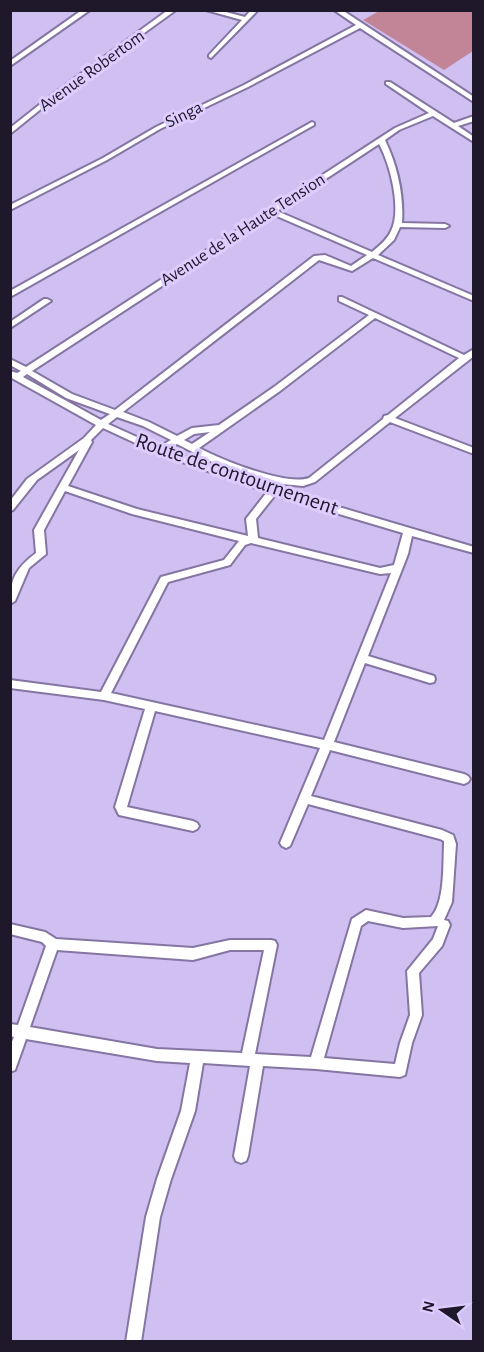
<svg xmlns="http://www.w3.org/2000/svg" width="484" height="1352" viewBox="0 0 484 1352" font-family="'Alegreya Sans',sans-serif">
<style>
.green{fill:#c28497}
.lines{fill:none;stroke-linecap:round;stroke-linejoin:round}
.stream{stroke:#4a8c84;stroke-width:4}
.minor-casing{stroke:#8475a2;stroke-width:4}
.minor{fill:#fff;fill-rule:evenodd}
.labels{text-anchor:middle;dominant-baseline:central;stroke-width:6;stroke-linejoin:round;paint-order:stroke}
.far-street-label{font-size:18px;fill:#1f182a;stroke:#ddcdff}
.street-label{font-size:22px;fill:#1f182a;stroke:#ddcdff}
</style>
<rect width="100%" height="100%" fill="#d0c0f2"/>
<!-- green -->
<path class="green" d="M381,10l92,1v40l-29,19 -81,-50z"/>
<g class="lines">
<!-- stream -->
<path class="stream" d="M474,1027v7"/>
<defs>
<path id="minor" d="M82,10h8l-80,56v-5z
M168,10h8l-119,86 -47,38v-6l43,-34z
M206,10h12l27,7 6,-7h7l-47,48 -2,-1v-2l33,-35z
M334,10h8l132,87v5l-114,-74 -112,59 -88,42 -53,31 -97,50v-5l93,-47 53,-31 88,-42 112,-60z
M386,82h4l64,41 20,-7v5l-16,5 16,11v5l-41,-26 -34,14 -14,10c12,25 19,55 17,83l43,1 4,2 -4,2 -45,-1 -6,13 -16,15 96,41v5l-101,-43 -21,13 -33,-11 -196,152 26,10 28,14 15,-8 27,-3 55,-38 95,-72 -30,-14v-4h3l122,58 10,-6v7l-79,62 79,30v6l-84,-32 -75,60 -12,4 -21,-2 -4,5 196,58v6l-62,-17 -4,18 -40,102 66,20 1,3 -1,3 -4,1 -65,-20 -31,79 130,32 4,2 2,3 -2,3 -4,2 -134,-34 -19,46 131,34 11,5 3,9 -4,58 -8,18 4,1 2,4 -8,21 -23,27 3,42 -10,28 -7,32 -5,2 -84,-8 -53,-3 -15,90 -2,5 -5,2 -5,-2 -2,-5 16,-90 -47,-3 -8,48 -24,68 -11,38 -19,125h-15l20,-125 11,-38 24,-68 9,-48 -33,-2 -131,-22 -11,31 -5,2v-26l4,-9 -4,-1v-12l8,1 28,-79 -4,-4 -32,-8v-10l35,8 11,7 137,9 37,-8h41l4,1 2,4 -22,109 56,3 41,-138 14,-9 37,8 28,-1c14,-14 12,-53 13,-73v-3l-4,-2 -132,-35 -18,42 -4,2 -4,-2 -2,-3 40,-95 -165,-37 -28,96 66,14 4,2 2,3 -2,3 -4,2 -74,-16 -4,-8 30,-98 -41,-9 -94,-12v-8l91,12 60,-115 63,-17 15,-19 -107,-27 -67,-23 -21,39 2,24 -17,14 -14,33 -5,3c0,-25 6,-36 26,-51l-2,-23 45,-80 -42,30 -24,30 -3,1v-10l17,-22 57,-41 12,-13 -86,-48v-6l7,2 4,-2 -11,-6v-6l16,8 369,-239 34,-15 -43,-29zM379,144c11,20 23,65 12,87 -4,9 -12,15 -19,21l-95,-41zM272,214l95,41 -16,11 -26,-11 -11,1 -199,154 -43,-16 -40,-23zM375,318l84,40 -71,57 -4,1 -1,3 -74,59c-24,8 -87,-18 -110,-30l81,-57zM27,374l39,24 44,16 -9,6 -78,-43zM117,417l26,9 28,14 -12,7 -51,-23zM103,428l54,25 110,39 -21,27 2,17 -111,-27 -69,-23 24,-44 -1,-2zM210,432l-18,12 -8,-4 10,-6zM177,444l35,18 62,20 -3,5 -104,-37zM275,495l128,38 -9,32 -14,3 -122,-30 -2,-19zM251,543l129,31 11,-1 -67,167 -213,-47 57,-111 62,-17 15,-20zM368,921l35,7 35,-2 -5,13 -26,32 3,44 -10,28 -5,21 -71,-6 37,-132zM57,950l136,10 37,-10h34l-22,103 -85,-4 -127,-22z
M312,122l2,1v2l-304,172v-6z
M44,299h3l4,2 -41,27v-6z"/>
</defs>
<!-- minor casing -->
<use href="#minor" class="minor-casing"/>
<!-- minor -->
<use href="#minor" class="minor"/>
</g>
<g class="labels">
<!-- far-street labels -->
<g class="far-street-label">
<text transform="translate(92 71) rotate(-36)">Avenue Robertom</text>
<text transform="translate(184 115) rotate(-26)">Singa</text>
<text transform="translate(243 230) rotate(-33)">Avenue de la Haute Tension</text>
</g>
<!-- street labels -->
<g class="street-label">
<text transform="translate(237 474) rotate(19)">Route de contournement</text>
</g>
</g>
<!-- border -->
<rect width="484" height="1352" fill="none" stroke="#1f182a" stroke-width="24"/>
<!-- north arrow -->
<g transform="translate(442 1310) rotate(284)" stroke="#ddcdff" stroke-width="4.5" paint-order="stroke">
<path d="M0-4.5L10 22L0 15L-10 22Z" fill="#1f182a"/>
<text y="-9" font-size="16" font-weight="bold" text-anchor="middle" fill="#1f182a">N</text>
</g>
</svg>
